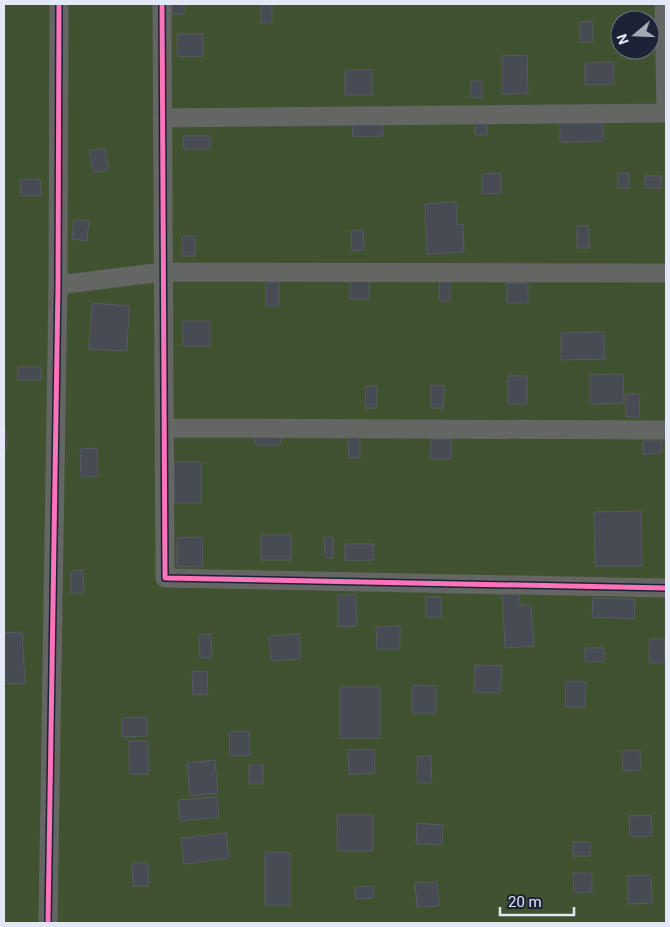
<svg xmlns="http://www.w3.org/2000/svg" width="670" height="927" viewBox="0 0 670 927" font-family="Roboto,sans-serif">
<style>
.green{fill:#415230;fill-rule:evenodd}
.building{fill:#474b54;stroke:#565a63}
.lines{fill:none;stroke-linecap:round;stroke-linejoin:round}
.minor{stroke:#646664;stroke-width:19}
.cycleway-casing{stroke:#1c2336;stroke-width:8}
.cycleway{stroke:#fb73b8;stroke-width:5}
</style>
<rect width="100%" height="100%" fill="#2b303a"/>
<!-- green -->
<path class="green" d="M4,4h662v919h-662zM620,20h30v30h-30z"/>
<!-- building -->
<path class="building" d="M172,4h12v10h-12z
M261,4h11v19h-11z
M592,21l1,21h-13l-1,-20z
M177,34h26v22l-25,1z
M527,55l1,38 -26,1v-38z
M613,62l1,22 -29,1v-22z
M345,70h27v25h-27z
M471,81h11v17l-12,-1z
M603,116v25l-43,1v-25z
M475,119h12v16h-12z
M382,120l1,16 -30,1 -1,-16z
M183,136h27v13h-26z
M104,148l5,21 -15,4 -5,-22z
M501,173v20l-19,1v-20z
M618,173h11v15h-11z
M645,176h16v12h-16z
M40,179l1,16 -20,1 -1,-16z
M456,202l1,23 6,-1 1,28 -37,2 -2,-50z
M74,220l15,1 -2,20 -15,-2z
M577,226h12v22h-12z
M363,230l1,20 -12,1 -1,-20z
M182,236h13v20h-13z
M440,274l10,1v26h-11z
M350,276h19v23h-19z
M266,281h13v25h-13z
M507,283h21v20h-21z
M92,303l37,3 -2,45 -38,-2z
M182,321h28v25h-27z
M604,332l1,27 -44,1v-27z
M18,367h23v13h-23z
M623,374l1,29 -34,1v-29z
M508,376h19v28h-19z
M431,385l13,1 -1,22h-12z
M366,386h11l-1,22h-11z
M626,394h14l-1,23h-13z
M4,416l3,32 -3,1z
M255,434h26l-1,11h-25z
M348,436h12v22h-11z
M431,439h20v20h-21z
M643,441h19l-1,12 -18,1z
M97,448l1,28 -17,1 -1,-28z
M174,462h27v41h-27z
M641,511l1,55h-47l-1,-54z
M261,535h30v25h-30z
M202,537l1,29 -26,1v-29z
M324,537h9v21l-8,-1z
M345,544h28l1,16 -29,1z
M83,570l1,23h-13v-22z
M519,588l1,17h11l3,41 -29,2 -3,-59z
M338,595h18l1,31 -19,1z
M426,597h15v20h-15z
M593,598l42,1 -1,20 -42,-2z
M400,626v23h-23l-1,-22z
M22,632l3,51 -21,1v-51z
M211,634l1,23 -12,1 -1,-23z
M299,634l2,25 -30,2 -2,-25z
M650,639h15l-1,24 -15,-1z
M585,648h19v13l-19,1z
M475,665l27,1 -2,27 -26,-1z
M207,671l1,23 -15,1 -1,-23z
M566,681l20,1 -1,25h-20z
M412,685l24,1v27h-24z
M340,687h40v51h-40z
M147,717v19l-25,1v-19z
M249,731l1,24 -20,1 -1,-24z
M129,741h19l1,33h-19z
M374,749l1,24 -26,1 -1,-24z
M640,750l1,20 -18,1 -1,-20z
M431,756l1,27h-14l-1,-26z
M215,760l3,33 -28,3 -3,-33z
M249,765h14v19h-14z
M217,797l2,20 -39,4 -2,-21z
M337,815h36v36h-35z
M651,815l1,21 -22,1 -1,-21z
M417,823l26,2 -1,20 -26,-1z
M226,833l3,25 -45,6 -3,-26z
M573,842h17v14h-17z
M265,852l25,1v52h-25z
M132,863h16l1,23h-16z
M573,873h19v19l-18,1z
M651,875l1,28 -24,1 -1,-28z
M437,882l2,24 -22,1 -2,-24z
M374,886l-1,12 -18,1v-12z"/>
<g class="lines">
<!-- minor -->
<path class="minor" d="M162,4l3,574 501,10
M664,4l2,103
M162,118l504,-5
M58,285l105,-13 503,1
M164,428l502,2
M48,923l10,-638 1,-281"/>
<defs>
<path id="cycleway" d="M162,4l3,574 501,10
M48,923l10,-638 1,-281"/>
</defs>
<!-- cycleway casing -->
<use href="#cycleway" class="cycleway-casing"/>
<!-- cycleway -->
<use href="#cycleway" class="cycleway"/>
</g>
<!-- border -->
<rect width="670" height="927" fill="none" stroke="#e2e8f5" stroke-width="10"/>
<!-- north arrow -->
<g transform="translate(635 35) rotate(251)"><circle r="24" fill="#1c2336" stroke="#6b7282"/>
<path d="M0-4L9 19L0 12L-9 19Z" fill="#a2a8b4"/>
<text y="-8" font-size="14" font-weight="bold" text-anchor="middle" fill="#e2e8f5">N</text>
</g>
<!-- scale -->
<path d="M500 907v8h74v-8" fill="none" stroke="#e2e8f5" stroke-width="2.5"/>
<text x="508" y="907" font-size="15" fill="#e2e8f5" stroke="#1c2336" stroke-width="4" paint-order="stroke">20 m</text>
</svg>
